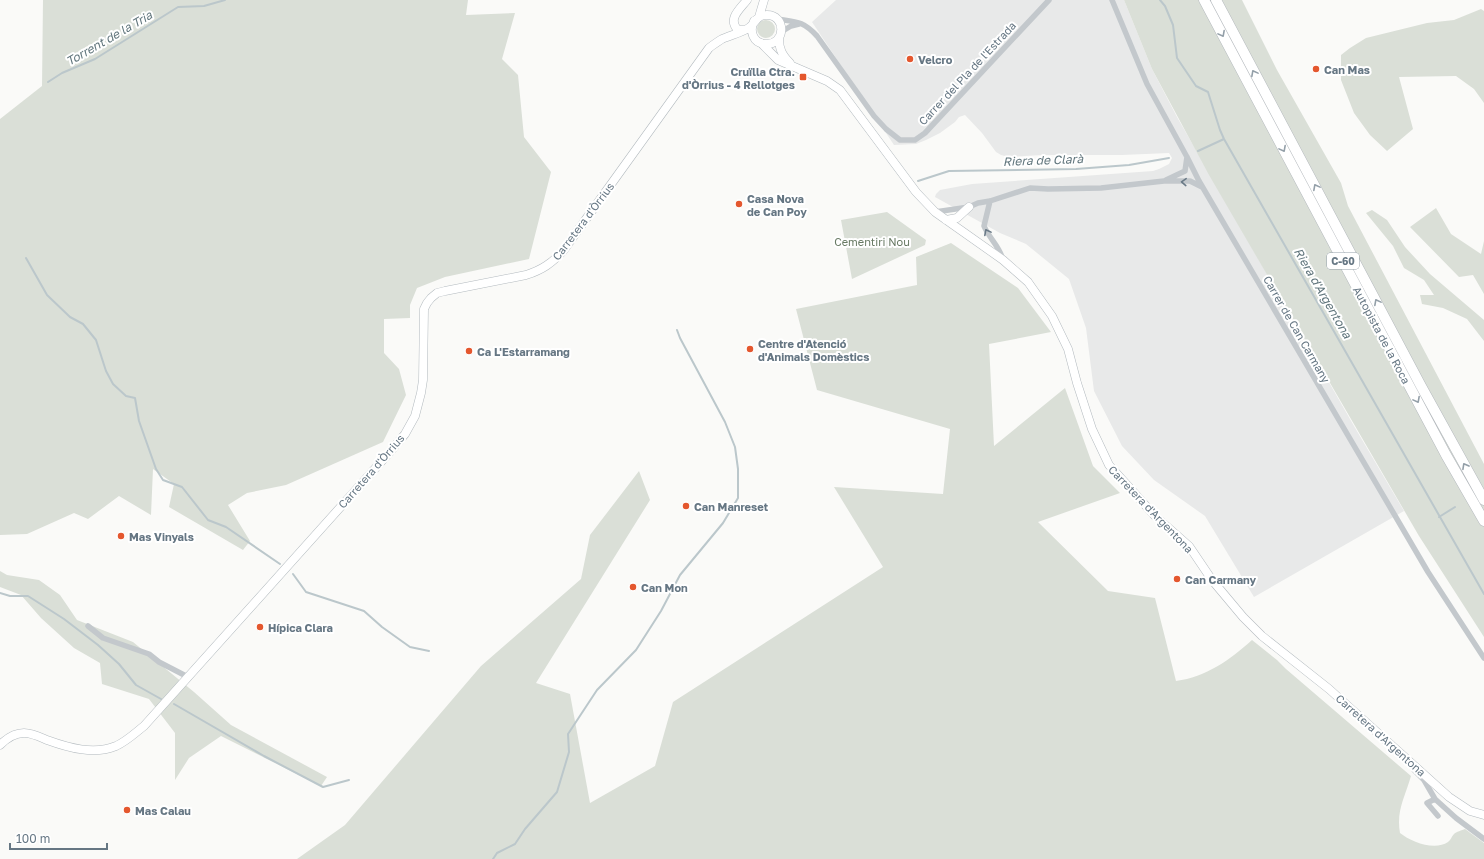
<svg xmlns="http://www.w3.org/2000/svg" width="1484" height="859" viewBox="0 0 1484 859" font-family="'Golos Text',sans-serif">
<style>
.built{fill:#e8e9e9}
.green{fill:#dadfd7}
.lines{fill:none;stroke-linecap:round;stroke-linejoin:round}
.stream{stroke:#bbc7cb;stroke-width:2}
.secondary-casing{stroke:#b3babf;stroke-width:9}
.highway-casing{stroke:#b4b9bd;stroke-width:11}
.street{stroke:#c3c8cc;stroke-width:5.5}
.secondary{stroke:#fff;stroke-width:8}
.highway{stroke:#fff;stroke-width:10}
.oneway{stroke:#939fa8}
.oneway2{stroke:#6a7a87}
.poi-dot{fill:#e4572e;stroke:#fff;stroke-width:1.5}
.labels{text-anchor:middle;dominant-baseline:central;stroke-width:4;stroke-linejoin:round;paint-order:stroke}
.shield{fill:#fff;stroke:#939fa8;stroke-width:1}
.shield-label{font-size:10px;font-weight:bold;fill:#657683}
.poi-label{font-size:11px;font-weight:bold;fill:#657683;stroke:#fff;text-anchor:start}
.street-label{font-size:11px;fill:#657683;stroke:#fff}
.park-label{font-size:11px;fill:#687a64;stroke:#fff}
.water-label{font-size:12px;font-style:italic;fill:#60757c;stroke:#fff}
</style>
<rect width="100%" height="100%" fill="#fafaf8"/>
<!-- built -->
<path class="built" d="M836,0h288l28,69 25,48 177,309 50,85 -150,86 -49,-81 -51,-36 -32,-34 -28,-55 -8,-63 -17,-49 -43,-35 -26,-11 -65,-36 1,-3 4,-4 32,-6 181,-13 6,-2 10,-5 3,-6 -3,-5 -47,2h-80l-33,2 -8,-2 -5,-3 -14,-19 -17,-18 -6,2 -4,5 -15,11 -14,7 -10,4 -22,1 -82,-123z"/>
<!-- green -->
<path class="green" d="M43,0h425l-2,15 49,-2 -13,46 16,16 6,62 27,35 -22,87 -84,18 -28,11 -7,17v13l-26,1v34l15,16 7,26 -23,47 -97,43 -39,8 -19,12 22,36 -7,9 -74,-43 5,-23 -21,-15 -2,46 -32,-19 -31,23 -14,-6 -47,21 -27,1v-416l42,-33z
M1124,0h118l35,70 64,113 7,23 136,258v173l-65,-101 -210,-361 -57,-106z
M1481,9l3,2v92l-10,-14 -18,-13 -57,1 14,52 -26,22 -17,-16 -16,-22 -13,-33v-25l9,-7 16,-10 61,-15 27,-3z
M757 29a9 9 0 1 1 18 0a9 9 0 1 1-18 0Z
M1436,208l15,26 30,20 3,-13v53l-11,-19 -14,2 -49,-50z
M1372,210l15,10 18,27 25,27 54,46v21l-17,-22 -24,-11 -21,-4 -2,-9h14l-10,-15 -20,-12 -11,-22 -27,-33z
M887,212l39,28 -1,5 -73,34 -11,-59z
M951,243l67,45 33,44 -62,12 5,102 71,-58 28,78 27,27 -82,29 70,69 47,7 21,83c30,-4 54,-21 76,-41l25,20 9,9 125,107c-6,21 -15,35 -11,57 11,9 35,18 48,9 3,-2 3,-5 6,-8 2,-2 8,-4 11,-5l19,14v16h-1187l48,-34 136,-159 100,-87 9,-44 49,-64 11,29 -114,183 34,11 20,109 65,-37 18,-64 210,-135 -49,-80 109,7 7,-65 -133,-39 -21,-81 121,-24 -1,-28z
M0,571l7,4 32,5 21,15 17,25 56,22 61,50 37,33 96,52 -6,9 -100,-50 -32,22 -14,22v-47l-26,-34 -47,-15 -2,-21 -26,-15 -33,-30 -20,-23 -21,-8z"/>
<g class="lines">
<!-- stream -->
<path class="stream" d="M1160,0l5,6 8,19 4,33 19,28 12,6 12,38 4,9 260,455
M48,82l14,-9 33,-14 83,-52 26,-1 21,-6
M1198,151l26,-12
M918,181l31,-10 127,-2 53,-4 40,-7
M26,258l21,37 23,22 13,7 13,16 10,31 7,13 13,12 9,2 4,23 17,48 7,11 19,7 26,33 18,7 54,37
M1439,517l16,-10
M293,574l13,18 58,19 18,16 28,20 19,4
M0,593l10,3h18l36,23 34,26 21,19 17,21 25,14
M174,704l90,52 59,31 26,-7
M493,859l4,-6 18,-9 10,-15 32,-37 12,-40 -1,-18 29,-44 39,-40 25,-39 19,-36 43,-52 15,-25v-29l-3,-22 -10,-25 -45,-84 -3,-8"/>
<defs>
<path id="secondary" d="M759,17l5,-17
M743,30h-5c-11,-11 2,-21 9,-30
M779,38c0,11 3,17 11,25
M761,43l17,17 49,21 13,9 76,102 19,20 68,48 25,22 24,34 16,33 9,34 15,46 17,36 46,51 34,30 23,34 31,37 19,19 67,53 120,108 21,14 14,4
M946,220l11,-2 12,-11
M0,745c6,-6 14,-12 24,-12 8,0 16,4 23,7 22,8 47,15 69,6 11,-5 19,-13 28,-20l245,-273 16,-19 10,-18 6,-23 2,-13 1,-71 3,-6 4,-5 6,-5 8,-2 81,-16c16,-5 26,-12 37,-24l146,-203c4,-3 8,-6 13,-9 8,-4 20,-6 28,-12 6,-5 7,-12 16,-12 21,-1 20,31 -1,29 -12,-1 -16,-13 -11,-23"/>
<path id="highway" d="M1204,0l242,455 38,66
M1216,0l205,386 63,114"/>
</defs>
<!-- secondary casing -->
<use href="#secondary" class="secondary-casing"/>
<!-- highway casing -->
<use href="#highway" class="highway-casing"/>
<!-- street -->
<path class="street" d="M1112,0l35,84 40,73 12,24 229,391 56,86
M777,19c20,3 26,2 40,17l57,80 12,13 14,11h15l10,-7 124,-133
M781,32l10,-6 8,-2
M1166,180l19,-9 2,-14
M990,201l-6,25c5,12 16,21 19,34
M935,212l34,-5 9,-4 12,-2 40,-13 18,1 53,-1 63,-7h26l12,6
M88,626l15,12 46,16 10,8 29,15
M1414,770l10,10 11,19 21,19 28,21
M1435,799l-8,4 11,13"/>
<!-- secondary -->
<use href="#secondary" class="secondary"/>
<!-- highway -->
<use href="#highway" class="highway"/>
</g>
<!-- one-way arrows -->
<defs><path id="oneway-chevron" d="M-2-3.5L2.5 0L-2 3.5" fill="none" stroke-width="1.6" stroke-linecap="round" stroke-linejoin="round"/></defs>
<g class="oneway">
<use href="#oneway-chevron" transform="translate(1222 34) rotate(62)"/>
<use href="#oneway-chevron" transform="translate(1254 73) rotate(-118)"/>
<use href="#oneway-chevron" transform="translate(1283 149) rotate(62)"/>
<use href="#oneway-chevron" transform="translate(1316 187) rotate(-118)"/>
<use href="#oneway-chevron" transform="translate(1377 302) rotate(-118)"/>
<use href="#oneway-chevron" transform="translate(1417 400) rotate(62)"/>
<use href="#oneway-chevron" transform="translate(1465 466) rotate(-119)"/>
</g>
<g class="oneway2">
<use href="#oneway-chevron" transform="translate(1184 182) rotate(-177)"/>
<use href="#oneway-chevron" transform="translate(987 232) rotate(-118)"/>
</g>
<!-- markers -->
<g class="poi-dot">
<circle cx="910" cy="59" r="4"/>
<circle cx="1316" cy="69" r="4"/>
<rect x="799" y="73" width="8" height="8" rx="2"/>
<circle cx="739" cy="204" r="4"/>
<circle cx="750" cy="349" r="4"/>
<circle cx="469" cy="351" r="4"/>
<circle cx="686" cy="506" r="4"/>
<circle cx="121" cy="536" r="4"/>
<circle cx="1177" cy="579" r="4"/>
<circle cx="633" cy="587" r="4"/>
<circle cx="260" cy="627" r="4"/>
<circle cx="127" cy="810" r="4"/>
</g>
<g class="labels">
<!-- shield labels -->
<rect class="shield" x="1327" y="253" width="32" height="16" rx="3"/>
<g class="shield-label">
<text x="1343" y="261">C-60</text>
</g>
<!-- poi labels -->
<g class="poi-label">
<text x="918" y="59">Velcro</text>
<text x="1324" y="69">Can Mas</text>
<text x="795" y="71" text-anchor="end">Cruïlla Ctra.<tspan x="795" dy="13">d'Òrrius - 4 Rellotges</tspan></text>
<text x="747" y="198">Casa Nova<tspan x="747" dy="13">de Can Poy</tspan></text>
<text x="758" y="343">Centre d'Atenció<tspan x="758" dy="13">d'Animals Domèstics</tspan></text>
<text x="477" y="351">Ca L'Estarramang</text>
<text x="694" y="506">Can Manreset</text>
<text x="129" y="536">Mas Vinyals</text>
<text x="1185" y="579">Can Carmany</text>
<text x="641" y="587">Can Mon</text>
<text x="268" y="627">Hípica Clara</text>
<text x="135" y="810">Mas Calau</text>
</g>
<!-- street labels -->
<g class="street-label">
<text transform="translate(967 73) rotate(-47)">Carrer del Pla de l'Estrada</text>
<text transform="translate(583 221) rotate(-53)">Carretera d'Òrrius</text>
<text transform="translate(1297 329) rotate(60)">Carrer de Can Carmany</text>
<text transform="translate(1382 335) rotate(62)">Autopista de la Roca</text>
<text transform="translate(371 471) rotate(-49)">Carretera d'Òrrius</text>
<text transform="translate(1151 509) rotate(46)">Carretera d'Argentona</text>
<text transform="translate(1381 735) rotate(42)">Carretera d'Argentona</text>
</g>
<!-- park labels -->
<g class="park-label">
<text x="872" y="241">Cementiri Nou</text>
</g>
<!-- water labels -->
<g class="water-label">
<text transform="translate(109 38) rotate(-30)">Torrent de la Tria</text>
<text transform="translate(1043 160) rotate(-2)">Riera de Clarà</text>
<text transform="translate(1323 293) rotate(60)">Riera d'Argentona</text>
</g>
</g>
<!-- scale -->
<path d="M10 843v6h97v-6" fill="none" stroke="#657683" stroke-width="2"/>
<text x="16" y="843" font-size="12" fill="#657683" stroke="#ffffff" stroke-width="3" paint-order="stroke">100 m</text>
</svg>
